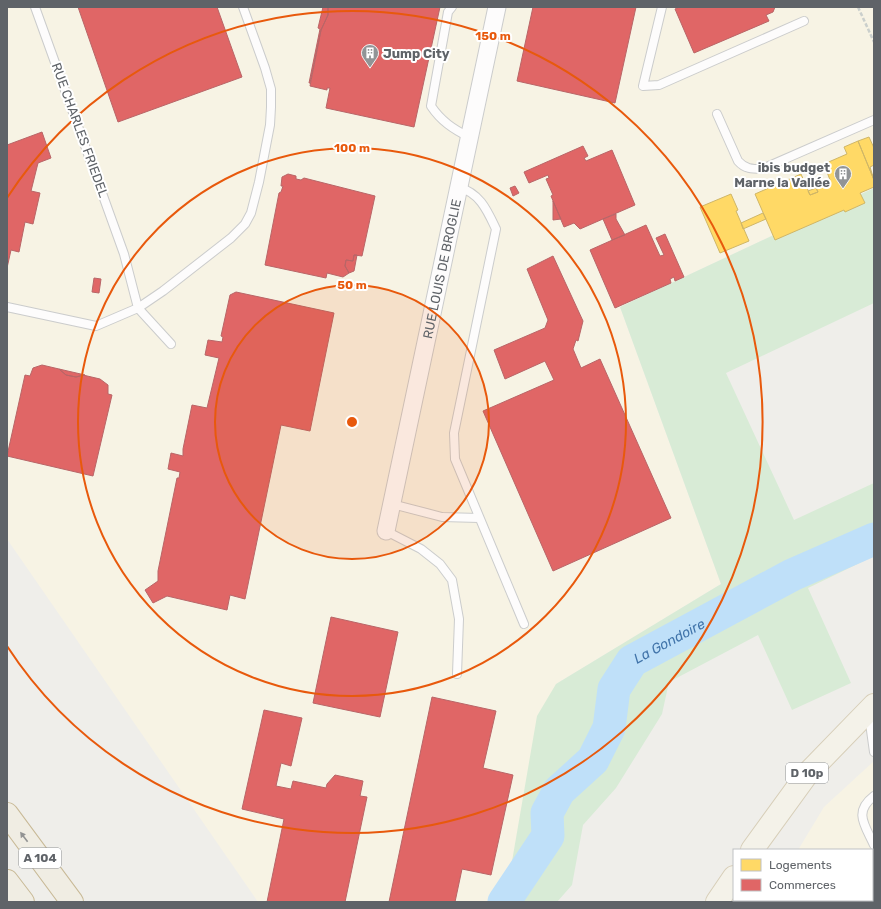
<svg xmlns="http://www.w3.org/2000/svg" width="881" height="909" viewBox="0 0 881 909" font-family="Rubik,sans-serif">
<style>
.commercial{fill:#f7f3e4}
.green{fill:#d8ebd6}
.homes{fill:#ffd966;stroke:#cfb667}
.shops{fill:#e06666;stroke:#b96567}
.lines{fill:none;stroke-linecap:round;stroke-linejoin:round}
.river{stroke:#bfe0f9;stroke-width:33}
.lane-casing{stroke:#cbcccc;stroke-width:10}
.street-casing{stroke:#cbcccc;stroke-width:19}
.primary-casing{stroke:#d7ceb8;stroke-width:24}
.highway-casing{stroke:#c8b996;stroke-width:24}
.path{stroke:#cacfcc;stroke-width:2.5;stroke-dasharray:4 2;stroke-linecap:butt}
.lane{stroke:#fdfcfc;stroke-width:8}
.street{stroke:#fdfcfc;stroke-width:17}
.primary{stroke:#f4f2e9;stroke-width:22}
.highway{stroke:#f0ede3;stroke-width:22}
.oneway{fill:#929393}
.ring{fill:none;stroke:#e8590c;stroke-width:2}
.labels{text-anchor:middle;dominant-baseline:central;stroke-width:4;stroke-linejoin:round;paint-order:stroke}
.shield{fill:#fff;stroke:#8f9295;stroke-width:1}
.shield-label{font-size:12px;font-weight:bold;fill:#5f6368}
.poi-label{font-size:13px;font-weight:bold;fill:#5f6368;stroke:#fff;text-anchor:start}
.street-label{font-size:13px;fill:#5f6368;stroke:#fff}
.water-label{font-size:14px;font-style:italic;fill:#4174aa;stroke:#fff}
.centre{fill:#e8590c;stroke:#fff;stroke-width:2}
.ring-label{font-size:12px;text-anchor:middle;font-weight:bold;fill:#e8590c;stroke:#fff;stroke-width:4;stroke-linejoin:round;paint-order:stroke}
</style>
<rect width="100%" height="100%" fill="#efeeea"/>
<!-- commercial -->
<path class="commercial" d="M7,7h867v181l-254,119 101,277 -165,100 -46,189 -15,29h-237l-251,-363z
M874,761v141h-108l1,-2h105v-50h-74l26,-43z"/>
<!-- green -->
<path class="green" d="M874,188v115l-148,70 68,147 80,-37v73l-66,32 43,95 -59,27 -34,-75 -89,47 -7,32 -46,74 -33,37 -11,60 -15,17h-62l15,-29 27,-157 19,-32 165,-100 -101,-277z"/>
<!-- homes -->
<path class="homes" d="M869,137l5,11v17l-4,2 4,13 -16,-39z
M858,141l16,39v7l-14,6 5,10 -20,9 -1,-2 -69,30 -20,-46 46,-20 9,21 8,-3 -3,-6 15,-6 -6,-16 23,-10 -3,-7z
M816,188l2,4 -8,3 -2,-4z
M731,194l7,16 -2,1 13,30 -29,12 -20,-46z
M763,213l3,6 -23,10 -2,-6z"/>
<!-- shops -->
<path class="shops" d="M78,7h139l25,70 -124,45z
M323,7h5v8l-7,15 -11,53h-1l11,-54 -2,-1z
M328,7h112l-26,120 -88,-19 4,-20h-3v2l-17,-4 11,-56 7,-15z
M533,7h103l-21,96 -98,-22z
M679,7h96l-2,5 -7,3 3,6 -75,32 -19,-44z
M42,132l9,26 -13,5 -7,28 9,2 -7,31 -8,-2 -6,30 -8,-2 -4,18v-123z
M583,146l5,10 -4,2 2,3 26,-11 23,55 -55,24 -6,-6 -10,4 -13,-31 2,-1 -7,-16 3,-1 -1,-3 -19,8 -5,-11z
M288,174l8,2v3l5,1 3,-2 71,18 -13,60 -8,-1 -1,6 -7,-1 -1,6 4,7 -6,4 -16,-4 -1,5 -61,-13 14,-72 2,-1 2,-6h-2l1,-9z
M515,186l4,7 -6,3 -3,-8z
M553,201l8,18 -8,1z
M616,214v5l9,16 -13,5 -9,-21z
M646,225l14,31 4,-1 -8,-17 9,-4 19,43 -9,4 -1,-4 -4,2 1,4 -56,25 -25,-58z
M354,255h3l-3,16 -5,2 -4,-7 1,-6 7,1z
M553,256l30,65 -5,20 -2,-1 -3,9 8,19 19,-9 71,159 -118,53 -70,-160 71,-31 -9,-19 -40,18 -11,-29 51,-22 3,-8 -21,-51z
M94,278l7,1 -2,14 -7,-1z
M236,292l98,21 -24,118 -29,-6 -36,174 -15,-4 -3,15 -60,-14 -14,7 -8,-13 13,-9v-10l19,-93h2l1,-6 -12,-3 3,-16 12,3v-7l9,-44 15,3 12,-50 -14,-3 3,-15 14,2 1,-5 -2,-1 9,-41z
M42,365l17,4 7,6 10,2 7,-2 17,4 8,6v9l4,1 -19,81 -86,-20 18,-81 5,1 3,-8z
M59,369l26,6 -9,2 -10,-2z
M331,617l67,15 -18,85 -67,-14z
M432,697l64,14 -13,57 30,7 -22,100 -29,-6 -7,33h-66z
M264,710l38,8 -11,48 -10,-3 -5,23 15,3 2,-8 33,7 1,-4 8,-9 28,6 -3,15 7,1 -22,105h-78l17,-83 -42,-10z
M804,900h34l1,2h-36z"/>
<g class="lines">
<!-- river -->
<path class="river" id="s1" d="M504,902l44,-66 -1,-23 12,-22 34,-31 16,-32 5,-39 18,-28 160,-86 82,-36"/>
<defs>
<path id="lane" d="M35,7l89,247 14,54 33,36
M452,7l-4,5 -17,94c10,15 22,23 38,31
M662,7l-19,79 16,-1 145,-64
M717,114l21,47c7,8 14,8 24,8l112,-49
M458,187c22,6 29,23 38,42l-42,204 1,26 69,165
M7,307l89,19 42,-18 25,-17 68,-53 14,-14 6,-11 8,-31 11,-57 1,-18v-18l-6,-21 -22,-61
M392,504l50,13 37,1
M386,531l35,18 19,15 12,16 7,39 -2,55
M869,716l5,36
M874,796c-21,16 -9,29 0,49
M849,900l1,2
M787,902l2,-2"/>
<g id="street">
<path id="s2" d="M386,531l111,-524"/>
</g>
<path id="primary" d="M752,850l56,-77 66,-68
M717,902l17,-25"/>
<path id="highway" d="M7,814l65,88
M7,881l16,21"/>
</defs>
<!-- lane casing -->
<use href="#lane" class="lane-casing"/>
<!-- street casing -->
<use href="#street" class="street-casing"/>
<!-- primary casing -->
<use href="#primary" class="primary-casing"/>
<!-- highway casing -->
<use href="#highway" class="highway-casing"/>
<!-- path -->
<path class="path" d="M858,7l16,35"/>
<!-- lane -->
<use href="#lane" class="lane"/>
<!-- street -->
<use href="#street" class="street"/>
<!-- primary -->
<use href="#primary" class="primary"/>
<!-- highway -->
<use href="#highway" class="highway"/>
</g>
<!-- one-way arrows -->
<defs><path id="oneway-solid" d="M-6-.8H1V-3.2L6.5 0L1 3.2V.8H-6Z"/></defs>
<use class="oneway" href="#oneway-solid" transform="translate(24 837) rotate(-127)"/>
<!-- distance rings -->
<circle cx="352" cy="422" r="137" fill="#e8590c" fill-opacity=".12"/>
<g class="ring">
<circle cx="352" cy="422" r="137"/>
<circle cx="352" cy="422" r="274"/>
<path d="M7 198A411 411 0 1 1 7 646"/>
</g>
<!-- icons -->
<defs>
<symbol id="building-pin" viewBox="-11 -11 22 30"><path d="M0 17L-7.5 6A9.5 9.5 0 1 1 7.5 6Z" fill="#919496" stroke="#fff"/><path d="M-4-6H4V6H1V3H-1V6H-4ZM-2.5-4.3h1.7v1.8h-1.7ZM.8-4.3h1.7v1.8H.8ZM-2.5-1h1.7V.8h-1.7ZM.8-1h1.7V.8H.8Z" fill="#fff"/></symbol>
</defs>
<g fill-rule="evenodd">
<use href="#building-pin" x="360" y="43" width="20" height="27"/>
<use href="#building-pin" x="833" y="164" width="20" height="27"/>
</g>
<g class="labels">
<!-- shield labels -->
<g class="shield">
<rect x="786" y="763" width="42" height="20" rx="3"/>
<rect x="19" y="848" width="42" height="20" rx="3"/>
</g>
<g class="shield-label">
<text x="807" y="773">D 10p</text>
<text x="40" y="858">A 104</text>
</g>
<!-- poi labels -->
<g class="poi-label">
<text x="383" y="53">Jump City</text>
<text x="830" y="167" text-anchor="end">ibis budget<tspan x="830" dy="15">Marne la Vallée</tspan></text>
</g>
<!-- street labels -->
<g class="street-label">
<text transform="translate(80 130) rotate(70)">RUE CHARLES FRIEDEL</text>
<text stroke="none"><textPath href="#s2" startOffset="268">RUE LOUIS DE BROGLIE</textPath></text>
</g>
<!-- water labels -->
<g class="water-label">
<text stroke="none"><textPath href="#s1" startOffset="324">La Gondoire</textPath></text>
</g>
</g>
<circle cx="352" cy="422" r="6" class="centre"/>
<g class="ring-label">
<text x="493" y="40">150 m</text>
<text x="352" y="152">100 m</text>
<text x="352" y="289">50 m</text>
</g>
<!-- border -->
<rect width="881" height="909" fill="none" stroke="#5f6368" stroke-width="16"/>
<!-- legend -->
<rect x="733" y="849" width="140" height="52" fill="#ffffff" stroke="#bfc1c3"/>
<rect x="741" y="859" width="20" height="12" fill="#ffd966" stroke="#bfc1c3"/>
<text x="769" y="869" font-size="12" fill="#5f6368">Logements</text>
<rect x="741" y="879" width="20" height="12" fill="#e06666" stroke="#bfc1c3"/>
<text x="769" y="889" font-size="12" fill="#5f6368">Commerces</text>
</svg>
